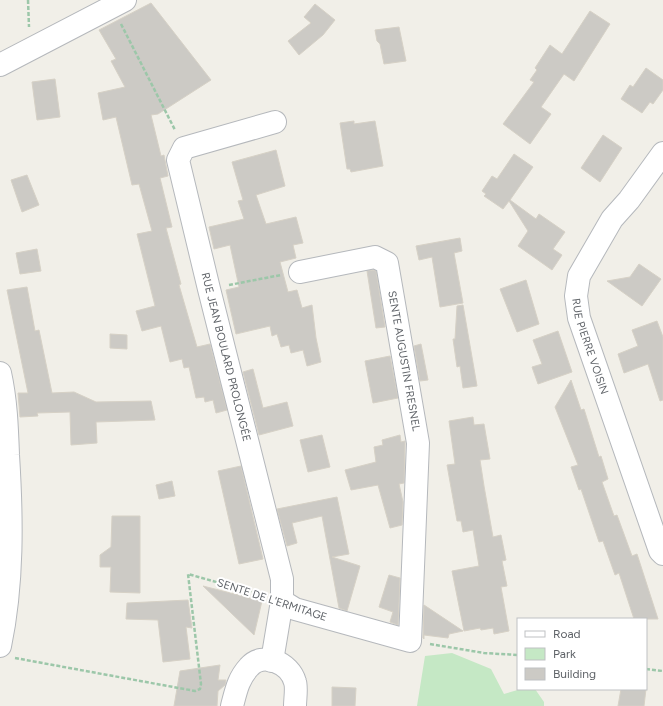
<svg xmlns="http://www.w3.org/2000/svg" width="663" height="706" viewBox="0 0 663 706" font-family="Figtree,sans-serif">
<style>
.green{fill:#c5e8c5}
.building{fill:#cccac5;stroke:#d6d1c6}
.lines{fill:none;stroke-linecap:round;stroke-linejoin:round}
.minor-casing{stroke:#b5b8bc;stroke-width:24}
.path{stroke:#9cc7a9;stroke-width:2.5;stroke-dasharray:4 2;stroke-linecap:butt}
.minor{stroke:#fff;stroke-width:22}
.labels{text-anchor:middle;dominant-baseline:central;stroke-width:4;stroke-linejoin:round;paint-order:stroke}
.street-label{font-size:11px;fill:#5f6368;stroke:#fff}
</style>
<rect width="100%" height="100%" fill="#f1efe8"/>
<!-- green -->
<path class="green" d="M452,653l39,16 13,25 17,-5h14l9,13v4h-127l8,-50z"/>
<!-- building -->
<path class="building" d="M151,3l60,77 -53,34 -7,1 10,41 3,-1 4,21 -8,2 12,49 -6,1 15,56 -2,1 18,62 13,-3 17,66 -11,3 -3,-13 -8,2 -1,-5 -8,1 -7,-31 -5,1 -2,-9 -12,3 -9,-36 -19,5 -6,-20 19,-5 -18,-72 15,-3 -13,-47 -7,1 -16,-68 -13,3 -5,-27 27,-6 -14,-26 5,-2 -17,-29z
M315,4l20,16 -12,15 -24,20 -11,-14 23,-18 -7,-6z
M590,11l20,13 -36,57 -10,-7 -23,33 10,7 -21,30 -27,-20 31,-42 -4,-2 7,-10 -2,-2 15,-23 12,9z
M399,27l7,34 -22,3 -4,-20 -3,-3 -2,-11z
M646,68l17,12v10l-10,14 -3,-2 -8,11 -21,-14 9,-14 3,2z
M55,79l5,38 -23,3 -5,-38z
M354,121v3l21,-3 8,45 -32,6 -1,-3h-3l-7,-46z
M603,135l19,13 -22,34 -19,-14z
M276,150l9,36 -29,9 10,29 30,-7 7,26 -10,2 3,13 -16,4 8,30 9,-2 5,18 10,-3 4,33 5,24 -14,4 -4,-16 -12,3 -2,-8 -8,2 -4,-13 -5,2 -2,-10 -34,8 -10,-44 13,-3 -9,-42 -16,4 -5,-22 35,-8 -6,-18 5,-1 -11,-38z
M514,154l19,13 -23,33 26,19 3,-5 26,18 -12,17 9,6 -10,15 -34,-24 10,-15 -19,-30 -6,8 -19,-13 2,-2 -4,-3 10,-15 5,3z
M27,175l12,30 -17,7 -11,-32z
M460,238l2,13 -8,2 9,50 -23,4 -8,-50 -13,3 -3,-14z
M37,249l4,22 -21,3 -4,-21z
M639,264l22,15 -19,27 -35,-25 23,-4z
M373,270l3,1 9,56 -9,1 -9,-57z
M526,280l13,44 -22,8 -17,-43z
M27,287l8,44 4,-1 13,63 22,-1 22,10 55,-1 4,19 -59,2 1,21 -26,2 -1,-33 -33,1 1,3 -18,1 -2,-24h10l-21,-103z
M463,305l14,81 -14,2 -3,-22 -3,1 -4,-28h2l2,-33z
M657,321l6,16v63l-3,1 -12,-37 -24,9 -6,-19 20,-8 -6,-16z
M558,331l14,41 -34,12 -6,-17 10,-3 -9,-24z
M110,334l17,1v14l-17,-1z
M421,344l7,36 -8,1 -6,-35z
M390,356l8,42 -25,5 -8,-42z
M253,369l10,39 24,-6 6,24 -34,9 -16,-63z
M571,380l10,30 3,-1 15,48 2,-1 7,23 -6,3 12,34 3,-1 15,41 5,-2 21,65h-24l-15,-46 -4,2 -12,-34 -4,1 -18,-53 -2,1 -8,-23 7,-2 -23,-58z
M473,417l1,8 10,-1 6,35 -10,1 4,26 9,51 8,-2 5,25 -4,1 5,25 -6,1 8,44 -15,3 -1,-6 -12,2 -1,-2 -16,3 -12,-60 27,-5 -6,-36 -10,2 -2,-11h-4l-10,-56 8,-1 -6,-43z
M322,435l8,32 -22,5 -8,-32z
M400,435l1,7 4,-1v3l-1,39 -5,1 4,18 -1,23 -12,3 -12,-43 -27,5 -6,-20 31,-8 -2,-15 9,-2 -1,-5z
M241,466l22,93 -24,5 -21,-93z
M172,481l3,15 -16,3 -3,-14z
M337,497l12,57 -17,3 28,9 -13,45 -8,-3 -17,-92 -30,7 5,20 -10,3 -10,-37z
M112,516h28v77l-30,-1 1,-25h-11v-12l11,-8z
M389,575l11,3 -2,47 -8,-3 3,-10 -14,-5z
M203,586l59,15 -8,34z
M188,600l4,28 -6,-1 4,32 -27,3 -5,-42 -32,-1 1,-16z
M424,605l39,26 -14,3 -1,4 -24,-3v4l-1,-1z
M220,665l-2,15h8l-1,5 -7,6 -1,15h-43l6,-35z
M332,687l24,1 -1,18h-23z
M621,689h25l-2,17h-26z"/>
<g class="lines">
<defs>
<g id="minor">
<path d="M0,65l125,-65"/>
<path id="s1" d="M663,153l-34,47 -17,19 -33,57 -3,20 3,22 81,233 3,3"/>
<path d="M0,373c6,27 7,54 8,82 4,63 5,129 -8,191"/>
<path d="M282,601l13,8 115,32 8,-198 -31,-180 -12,-6 -75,15"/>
<path d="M272,661l10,-60v-22l-73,-290 -31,-129 6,-12 91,-26"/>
<path d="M232,706c4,-15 6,-27 17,-39 14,-16 41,-4 46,15 2,6 0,17 0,24"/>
</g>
</defs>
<!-- minor casing -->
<use href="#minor" class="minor-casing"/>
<!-- path -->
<path class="path" d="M28,0l1,27
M121,24l54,106
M229,285l52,-10
M430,644l54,9 34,2
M15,658l180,33 5,-2 1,-5 -13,-110 74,21
M646,669l17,2"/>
<!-- minor -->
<use href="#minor" class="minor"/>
</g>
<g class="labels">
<!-- street labels -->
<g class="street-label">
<text stroke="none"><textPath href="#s1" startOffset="222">RUE PIERRE VOISIN</textPath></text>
<text transform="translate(226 357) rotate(76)">RUE JEAN BOULARD PROLONGÉE</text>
<text transform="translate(404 361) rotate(80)">SENTE AUGUSTIN FRESNEL</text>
<text transform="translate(272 600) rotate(18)">SENTE DE L'ERMITAGE</text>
</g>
</g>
<!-- legend -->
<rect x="517" y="618" width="130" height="72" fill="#ffffff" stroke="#bfc1c3"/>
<rect x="525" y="631" width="20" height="6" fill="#ffffff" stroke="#bfc1c3"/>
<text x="553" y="638" font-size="12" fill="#5f6368">Road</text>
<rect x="525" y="648" width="20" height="12" fill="#c5e8c5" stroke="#bfc1c3"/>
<text x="553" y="658" font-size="12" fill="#5f6368">Park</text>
<rect x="525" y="668" width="20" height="12" fill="#cccac5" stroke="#bfc1c3"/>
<text x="553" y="678" font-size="12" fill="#5f6368">Building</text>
</svg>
